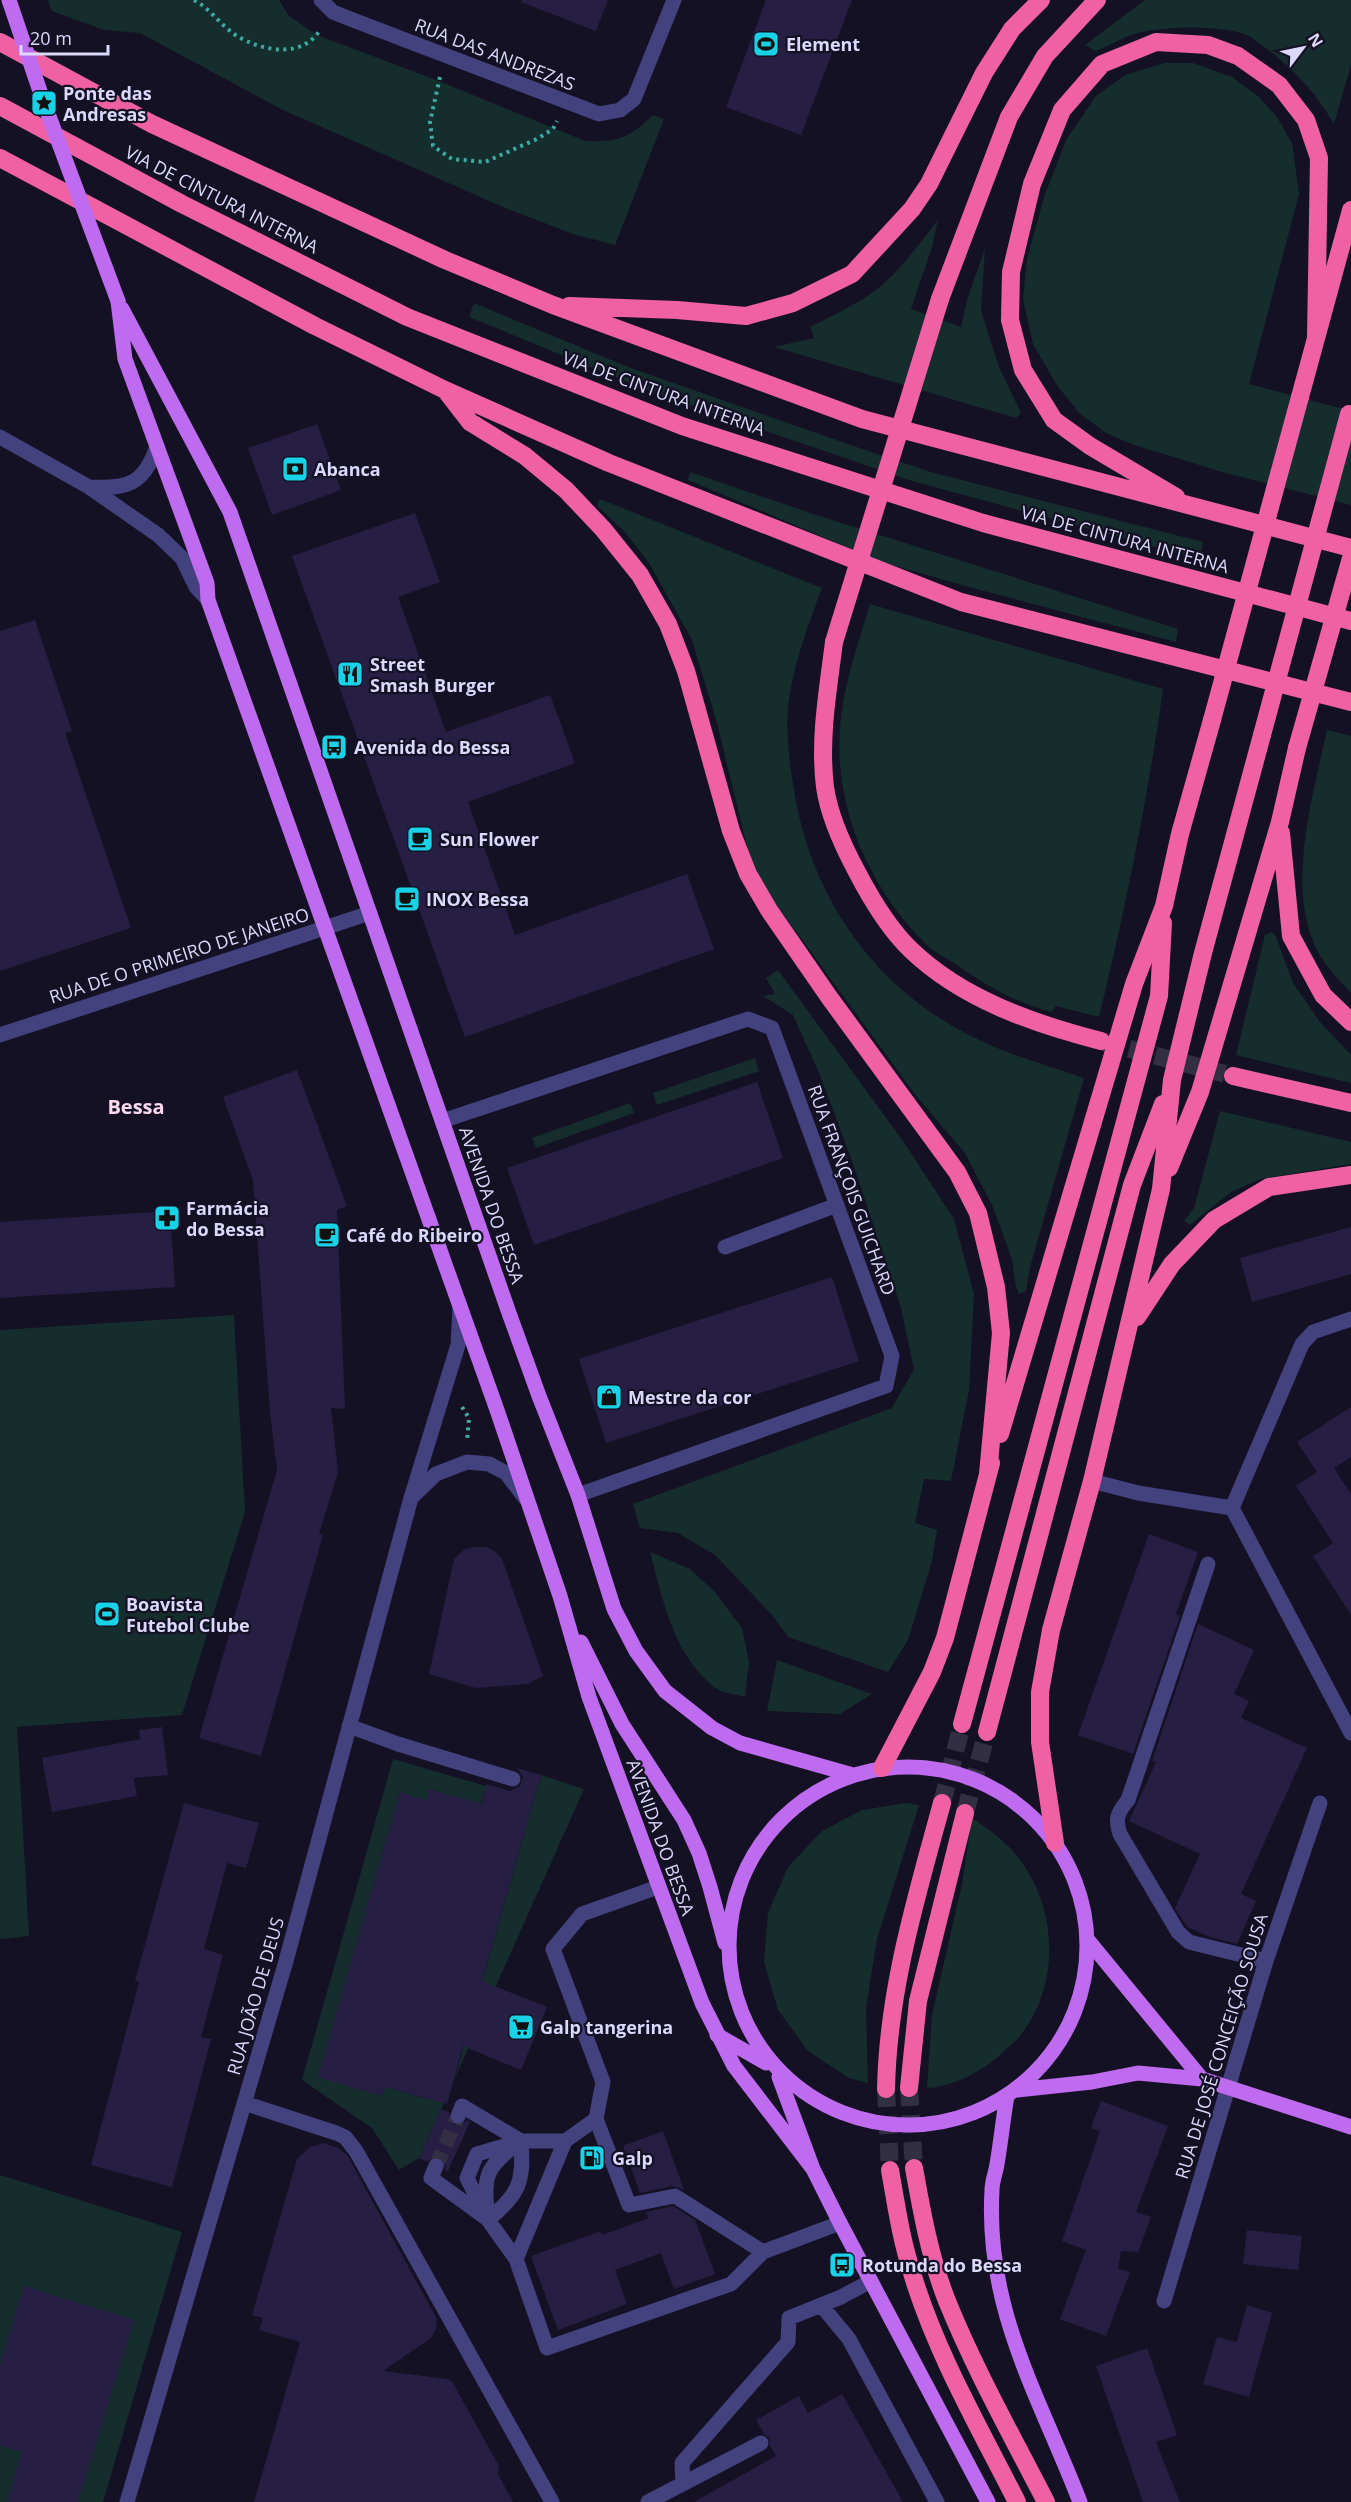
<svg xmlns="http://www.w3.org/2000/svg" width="1351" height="2502" viewBox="0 0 1351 2502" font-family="'Open Sans',sans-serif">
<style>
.green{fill:#152d2c}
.building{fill:#261f43}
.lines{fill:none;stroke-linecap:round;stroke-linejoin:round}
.minor-tunnel{stroke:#322f44;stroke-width:15;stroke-dasharray:15 8;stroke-linecap:butt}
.highway-tunnel{stroke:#322f44;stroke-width:18;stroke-dasharray:18 9;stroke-linecap:butt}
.path{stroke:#3caba4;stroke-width:4;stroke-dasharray:3 4.5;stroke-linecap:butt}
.minor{stroke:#43417e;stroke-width:15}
.major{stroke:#be6bf0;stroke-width:15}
.highway{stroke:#ef60a5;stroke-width:18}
.major-bridge{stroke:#be6bf0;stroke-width:15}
.highway-bridge{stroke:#ef60a5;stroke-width:18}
.labels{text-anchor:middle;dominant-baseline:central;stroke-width:4.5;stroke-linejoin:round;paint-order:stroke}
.poi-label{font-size:18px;font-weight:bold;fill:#dcd8fb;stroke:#141124;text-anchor:start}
.street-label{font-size:18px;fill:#dcd8fb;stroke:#141124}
.neighbourhood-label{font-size:20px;font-weight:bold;fill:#fbdaef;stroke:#141124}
</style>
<rect width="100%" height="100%" fill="#141124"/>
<!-- green -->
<path class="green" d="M48,0h231l10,16 28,19 122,46 146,60c34,1 44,-3 68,-26l11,4 -49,126 -42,-11 -70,-27 -222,-98 -141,-76 -36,-3 -52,-19z
M1145,0h206v65l-17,59c-18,-31 -42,-57 -71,-78 -6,-4 -12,-10 -19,-12 -30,-9 -80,-8 -110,0 -13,4 -25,12 -38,17l-11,-6z
M1164,63h29l39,14 27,20 18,20 15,26 7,51 -50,190 102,27v94l-129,-33 -88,-27 -28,-12 -27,-20 -23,-29 -23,-40 -10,-45 4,-40 17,-62 22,-57 30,-44 29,-21z
M938,220l-6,27 -21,62 50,18 6,-27 18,-52 -4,63 18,56 22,46 -5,5 -242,-71 40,-9 -4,-11c21,-10 42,-21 62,-34 26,-19 46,-48 66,-73z
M474,303l154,64 237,83 66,22 272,70 -3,17 -288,-78 -258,-88 -185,-76z
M690,472l123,42 365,115 -2,13 -207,-55 -87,-25 -194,-82z
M600,499l222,89c-14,37 -29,78 -34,118 -2,25 1,53 5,78 16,110 79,203 180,253 35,18 73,28 111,41l-54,189 -4,24 -7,3 -3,-7 -4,-28 -20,-54 -27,-52 -48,-56 -141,-193 -25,-41 -34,-140 -25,-83 -43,-77 -24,-31 -28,-26z
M870,604l293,85c-15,108 -38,222 -64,328l-43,-11 -5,6c-37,-10 -66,-27 -97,-49 -10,-6 -22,-12 -30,-21 -55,-54 -90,-136 -84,-214 3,-42 18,-84 30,-124z
M1327,730l24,6v257c-11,-12 -24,-25 -32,-39 -35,-64 -6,-158 8,-224z
M1272,932l4,5 17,46 27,39 31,33v28l-115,-28 29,-120z
M778,970l125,171 51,78 20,75 -5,96 -18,91 -27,-2 -9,44 22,7 -5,31 -24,79 -20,32 -100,-35 -15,-21 -58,-61 -37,-22 -38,-5 -7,-24 259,-96 22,-39 -13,-61 -49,-147 -32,-86 -27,-60 -30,-19 12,-2 -9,-16z
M755,1058l4,13 -102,34 -4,-12z
M630,1103l4,10 -98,35 -4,-10z
M1220,1111l131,31v22l-91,15 -29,13 -41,33 -6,-4 10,-13z
M234,1315l11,197 -63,203 -165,12 12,209 -29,3v-609z
M650,1552l40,17 25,23 27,36 7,34 -4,35c-9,-3 -24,-4 -31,-10 -41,-33 -51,-87 -64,-135z
M777,1660l95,34 -32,20 -73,-3z
M393,1759l93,27 -8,29 -12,-15 -36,-11 -4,11 -26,-7 -79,275 24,17 37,11 3,-9 43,12 8,-27 19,5 86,-302 43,14 -165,369 -20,12 -27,-42 -70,-48z
M906,1803l13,2 -42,134 -11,69 2,75 -19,-5 -41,-27 -30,-41 -14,-48 4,-49 20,-46 34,-36 40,-21z
M972,1818c18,12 39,27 51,46 34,49 36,119 0,168 -5,7 -13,13 -19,19 -19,19 -50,36 -77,37l5,-73 30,-131z
M0,2175l182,57 -79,270h-103z"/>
<!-- building -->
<path class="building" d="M522,0h86l-12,31 -75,-29z
M766,0h86l-51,135 -75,-28z
M317,424l24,66 -69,25 -24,-67z
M415,513l25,69 -42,15 48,135 104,-37 25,68 -107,39 47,133 172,-61 27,75 -249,88 -173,-481z
M35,620l37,111 -7,2 66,195 -131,43v-340z
M297,1070l50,136 -10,4 8,199 -14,-1 7,64 -19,62 4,1 -62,221 -62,-18 78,-268 -7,-58 -17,-232 -30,-83z
M757,1082l26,76 -249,87 -27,-77z
M170,1211l5,76 -175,11v-76z
M1351,1227v47l-99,28 -12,-44z
M832,1277l27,84 -253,82 -27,-84z
M1351,1407v50l-17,11 17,26v121l-38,-59 20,-13 -37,-57 21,-14 -20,-30z
M1149,1534l49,18 -22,62 4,2 -47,138 -55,-19z
M475,1547h11l10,5 6,7 41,117 -15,8 -52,4 -47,-14 25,-115 11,-10z
M1198,1624l56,26 -20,44 15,7 -8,17 66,30 -66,146 15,7 -19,43 -27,-7 -23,-10 -12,-19 25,-54 -71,-33 27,-59 -4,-1z
M162,1727l6,48 -34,3 3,18 -85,16 -10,-54 98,-19 -1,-9z
M517,1768l24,7 -59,206 65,26 -26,63 -58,-24 -16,58 -62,-17 -3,9 -64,-19 82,-285 26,8 3,-11 53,15 4,-20 24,7 10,-5 3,-9z
M184,1803l75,20 -13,45 -19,-5 -23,86 19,6 -22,82 10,2 -39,148 -81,-22 48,-183 -4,-1z
M1101,2101l67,25 -32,86 15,5 -13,35 -17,-1 -3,18 12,3 -24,64 -46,-17 26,-69 -24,-9 38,-110 -9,-3z
M441,2109l8,3v6l5,7h6l7,-5 3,2 -22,49 -3,-1 1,-6 -6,-7 -6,-1 -7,6 -8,-4z
M663,2131l21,59 -11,-4 -33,7 -17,-47z
M323,2143l15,5 9,7 90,164 -1,10 -5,9 -48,33 65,8 5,4 46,83 -1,8 15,28h-259l46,-160 -41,-12 4,-12 -11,-3 45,-156 13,-12z
M673,2206l22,14 20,54 -41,15 -13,-36 -46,17 12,34 -69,26 -27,-74 70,-25 1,4 47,-17 -3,-6z
M1247,2230l55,6 -4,34 -55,-6z
M24,2286l110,34 -56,182h-71l15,-50 -22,-7v-80z
M1247,2305l25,8 -23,84 -46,-13 14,-47 20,5z
M1147,2348l30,87 -21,7 24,60h-37l-47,-136z
M842,2394l61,108h-209l82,-46 -6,-10 -1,-8 -5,-4 -8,-14 43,-24 9,17z"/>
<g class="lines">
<!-- minor-tunnel -->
<path class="minor-tunnel" d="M436,2166l22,-50"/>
<!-- highway-tunnel -->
<path class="highway-tunnel" d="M1103,1042l130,34
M942,1803l20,-79
M965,1813l22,-81
M909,2088l5,80
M886,2089l4,81"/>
<!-- path -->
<path class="path" d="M194,0c17,9 27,26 43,36 25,15 65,23 83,-6
M440,77l-10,45 3,24 19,13 33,3 52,-23 16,-10 4,-8
M462,1407l7,11 -2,24"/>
<!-- minor -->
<path class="minor" d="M321,0l12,12 20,8 246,94 21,-4 14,-11 40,-99
M0,437l89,50 69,48 24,23 14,29 12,13
M89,487c38,2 55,-2 68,-41
M0,1035l370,-122
M442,1121l306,-102 24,9 120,328 -6,30 -308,109
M725,1247l112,-42
M1092,1481l46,12 94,15
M413,1496l23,-22 31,-12 22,2 17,9 19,25
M1232,1508l119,225
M1232,1508l70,-164 11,-12 38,-13
M1208,1564l-80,236c-11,13 -13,19 -8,34l58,98 11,10 77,19
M349,1726l49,18 115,35
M658,1887l-76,27 -29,35 50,133 -7,37 33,86 46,-9 88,56 77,-29
M244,2103l92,30 9,4 11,14 196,351
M458,2116l4,-10 59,35
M596,2119l-31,22 -49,118 31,89 184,-64 32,-32
M436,2166l-5,12 55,40
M487,2209c-4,-34 1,-42 27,-63
M488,2220c32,-28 36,-37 33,-79
M516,2259l-28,-39 -21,-42 10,-24 44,-13h44
M1164,2301l102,-340 54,-158
M821,2305l28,34 88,163
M683,2484l-1,-21 106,-121 1,-24 52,-21 30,-16
M127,2502l159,-541 125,-463 47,-153 2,-40
M648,2502l113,-59"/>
<!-- major -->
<path class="major" d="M118,301l7,58 82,224 1,17 289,810 63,186 29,101 113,306 32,63 79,103
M122,309l108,203 279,801 30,83 39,99 36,114 22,42 29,40 47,37 28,15 113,32
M581,1642l41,82 62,96 15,33 11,34 15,56
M729 1946a179 179 0 1 1 358 0a179 179 0 1 1-358 0Z
M1087,1939l115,140
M717,2035l49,28
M779,2077l34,92 27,54 148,279
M1017,2090l75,-8 46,-9 64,6 149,48
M1007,2096c-4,23 -6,45 -10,68 -1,8 -5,17 -5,26 -7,119 47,206 88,312"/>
<!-- highway -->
<path class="highway" d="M0,42l152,82 293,136 108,45 309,114 489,129
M0,106l182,98 225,113 275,109 301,97 368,98
M0,158l315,168 130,64 164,73 352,139 390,100
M940,299l69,-182 36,-61 52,-56
M569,306l108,4 69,6 47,-13 59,-29 60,-65 17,-25 55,-111 28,-44 29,-29
M446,391l24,31 55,34 41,34 37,39 37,46 28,49 18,47 45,160 17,43 21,36 60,87 128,175 21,41 18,74 5,46 -13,141
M1300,397l51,-187
M1176,497l-86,-51 -36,-26 -31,-50 -13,-50 1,-48 21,-88 30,-74 40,-46 54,-22 52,3 30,11 41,29 27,35 13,38 -3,180
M834,642c-6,48 -15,97 -9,145 4,29 18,59 32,85 14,27 31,56 54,78 51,49 123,74 190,91
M1281,833l10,103 32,59 28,27
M1233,1076l118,27
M1169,1168l31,-76 80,-270 17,-74
M1137,1317l35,-53 42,-44 55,-33 82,-12
M1000,1434l134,-450 30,-78 16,-72 32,-114
M962,1724l197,-728 4,-73
M987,1732l145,-547 31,-81
M882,1768l50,-96 13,-34 46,-175
M1055,1843l-15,-101v-50l11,-62 41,-149 69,-292 11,-109 31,-127 59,-218
M909,2088l9,-87 47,-188
M886,2089c2,-99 30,-191 56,-286
M914,2168c8,45 16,90 33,133 28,69 65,135 99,201
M890,2170c6,34 11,69 22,103 24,80 67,154 105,229"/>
<!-- major-bridge -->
<path class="major-bridge" d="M9,0l35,103 74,198"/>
<!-- highway-bridge -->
<path class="highway-bridge" d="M834,642l106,-343
M1212,720l88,-323
M1262,735l87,-321
M1297,748l54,-190"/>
</g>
<!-- icons -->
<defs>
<symbol id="stadium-square" viewBox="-11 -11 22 22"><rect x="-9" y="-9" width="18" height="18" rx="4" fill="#18d3e7" stroke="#141124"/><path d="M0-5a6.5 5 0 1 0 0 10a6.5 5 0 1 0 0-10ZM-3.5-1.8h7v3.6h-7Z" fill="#111"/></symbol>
<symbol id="sight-square" viewBox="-11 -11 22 22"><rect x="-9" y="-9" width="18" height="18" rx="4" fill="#18d3e7" stroke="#141124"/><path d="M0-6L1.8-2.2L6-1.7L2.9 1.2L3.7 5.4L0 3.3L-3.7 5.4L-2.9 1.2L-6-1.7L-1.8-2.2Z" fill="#111"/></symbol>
<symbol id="bank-square" viewBox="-11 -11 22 22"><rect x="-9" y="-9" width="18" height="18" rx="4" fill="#18d3e7" stroke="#141124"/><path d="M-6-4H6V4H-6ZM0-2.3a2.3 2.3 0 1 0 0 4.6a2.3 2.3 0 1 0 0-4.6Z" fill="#111"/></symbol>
<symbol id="restaurant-square" viewBox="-11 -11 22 22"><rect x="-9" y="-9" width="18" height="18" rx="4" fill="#18d3e7" stroke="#141124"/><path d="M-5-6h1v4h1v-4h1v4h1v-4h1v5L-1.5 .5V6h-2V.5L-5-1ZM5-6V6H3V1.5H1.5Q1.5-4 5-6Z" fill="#111"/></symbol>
<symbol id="bus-square" viewBox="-11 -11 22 22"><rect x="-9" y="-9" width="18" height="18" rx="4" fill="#18d3e7" stroke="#141124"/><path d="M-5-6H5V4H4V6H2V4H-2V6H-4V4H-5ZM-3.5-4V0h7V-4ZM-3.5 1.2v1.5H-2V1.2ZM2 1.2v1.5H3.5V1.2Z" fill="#111"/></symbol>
<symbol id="cafe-square" viewBox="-11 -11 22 22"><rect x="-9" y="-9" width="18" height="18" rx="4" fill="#18d3e7" stroke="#141124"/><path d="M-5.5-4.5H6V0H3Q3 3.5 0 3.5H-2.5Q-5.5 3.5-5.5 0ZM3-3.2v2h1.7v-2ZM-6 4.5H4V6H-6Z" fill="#111"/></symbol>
<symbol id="pharmacy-square" viewBox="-11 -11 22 22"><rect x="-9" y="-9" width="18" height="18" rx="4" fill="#18d3e7" stroke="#141124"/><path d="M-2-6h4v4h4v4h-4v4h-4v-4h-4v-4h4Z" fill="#111"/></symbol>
<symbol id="shop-square" viewBox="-11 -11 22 22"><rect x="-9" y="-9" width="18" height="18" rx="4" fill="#18d3e7" stroke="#141124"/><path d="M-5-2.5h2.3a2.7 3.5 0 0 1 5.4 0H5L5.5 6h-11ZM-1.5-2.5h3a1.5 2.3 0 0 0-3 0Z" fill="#111"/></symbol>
<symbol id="supermarket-square" viewBox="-11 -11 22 22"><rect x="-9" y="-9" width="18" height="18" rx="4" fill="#18d3e7" stroke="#141124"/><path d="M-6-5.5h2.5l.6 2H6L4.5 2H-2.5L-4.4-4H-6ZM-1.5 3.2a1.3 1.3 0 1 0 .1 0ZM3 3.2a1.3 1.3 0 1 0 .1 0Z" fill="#111"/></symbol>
<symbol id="fuel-square" viewBox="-11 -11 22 22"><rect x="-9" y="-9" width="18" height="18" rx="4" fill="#18d3e7" stroke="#141124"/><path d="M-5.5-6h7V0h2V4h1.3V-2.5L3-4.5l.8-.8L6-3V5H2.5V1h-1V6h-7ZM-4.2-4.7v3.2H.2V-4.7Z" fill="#111"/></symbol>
</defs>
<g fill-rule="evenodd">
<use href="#stadium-square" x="751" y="29" width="30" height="30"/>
<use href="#sight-square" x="29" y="88" width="30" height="30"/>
<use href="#bank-square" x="280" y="454" width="30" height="30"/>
<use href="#restaurant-square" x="335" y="659" width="30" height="30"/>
<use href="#bus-square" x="319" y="732" width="30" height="30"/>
<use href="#cafe-square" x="405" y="824" width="30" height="30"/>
<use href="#cafe-square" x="392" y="884" width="30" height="30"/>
<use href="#pharmacy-square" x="152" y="1203" width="30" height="30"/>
<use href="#cafe-square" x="312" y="1220" width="30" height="30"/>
<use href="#shop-square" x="594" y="1382" width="30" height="30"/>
<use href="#stadium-square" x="92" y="1599" width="30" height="30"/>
<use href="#supermarket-square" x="506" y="2012" width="30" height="30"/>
<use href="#fuel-square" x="577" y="2143" width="30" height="30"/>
<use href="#bus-square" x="827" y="2250" width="30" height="30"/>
</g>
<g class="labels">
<!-- poi labels -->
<g class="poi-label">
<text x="786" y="44">Element</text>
<text x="63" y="93">Ponte das<tspan x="63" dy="21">Andresas</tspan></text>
<text x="314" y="469">Abanca</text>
<text x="370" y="664">Street<tspan x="370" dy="21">Smash Burger</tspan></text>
<text x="354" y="747">Avenida do Bessa</text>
<text x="440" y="839">Sun Flower</text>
<text x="426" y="899">INOX Bessa</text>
<text x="186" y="1208">Farmácia<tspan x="186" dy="21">do Bessa</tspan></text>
<text x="346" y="1235">Café do Ribeiro</text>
<text x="628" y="1397">Mestre da cor</text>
<text x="126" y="1604">Boavista<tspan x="126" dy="21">Futebol Clube</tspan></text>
<text x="540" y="2027">Galp tangerina</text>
<text x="612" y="2158">Galp</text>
<text x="862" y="2265">Rotunda do Bessa</text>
</g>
<!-- street labels -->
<g class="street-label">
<text transform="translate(495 54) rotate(21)">RUA DAS ANDREZAS</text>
<text transform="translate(222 199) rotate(27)">VIA DE CINTURA INTERNA</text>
<text transform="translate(664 393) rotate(20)">VIA DE CINTURA INTERNA</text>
<text transform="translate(1125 539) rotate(15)">VIA DE CINTURA INTERNA</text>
<text transform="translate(179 955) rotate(-18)">RUA DE O PRIMEIRO DE JANEIRO</text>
<text transform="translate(852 1190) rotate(70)">RUA FRANÇOIS GUICHARD</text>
<text transform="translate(492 1205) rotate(71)">AVENIDA DO BESSA</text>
<text transform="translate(661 1837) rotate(70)">AVENIDA DO BESSA</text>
<text transform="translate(255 1996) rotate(-74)">RUA JOÃO DE DEUS</text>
<text transform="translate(1221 2046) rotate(-73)">RUA DE JOSÉ CONCEIÇÃO SOUSA</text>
</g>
<!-- neighbourhood labels -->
<g class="neighbourhood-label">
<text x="136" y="1106">Bessa</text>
</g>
</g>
<!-- north arrow -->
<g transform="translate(1303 48) rotate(58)" stroke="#141124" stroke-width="4.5" paint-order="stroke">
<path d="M0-4.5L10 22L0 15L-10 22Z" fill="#dcd8fb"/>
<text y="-9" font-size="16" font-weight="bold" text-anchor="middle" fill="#dcd8fb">N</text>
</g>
<!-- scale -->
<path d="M21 45v9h87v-9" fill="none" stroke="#dcd8fb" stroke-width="3"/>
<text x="30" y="45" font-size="18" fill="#dcd8fb" stroke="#141124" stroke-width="4.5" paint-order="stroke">20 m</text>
</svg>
